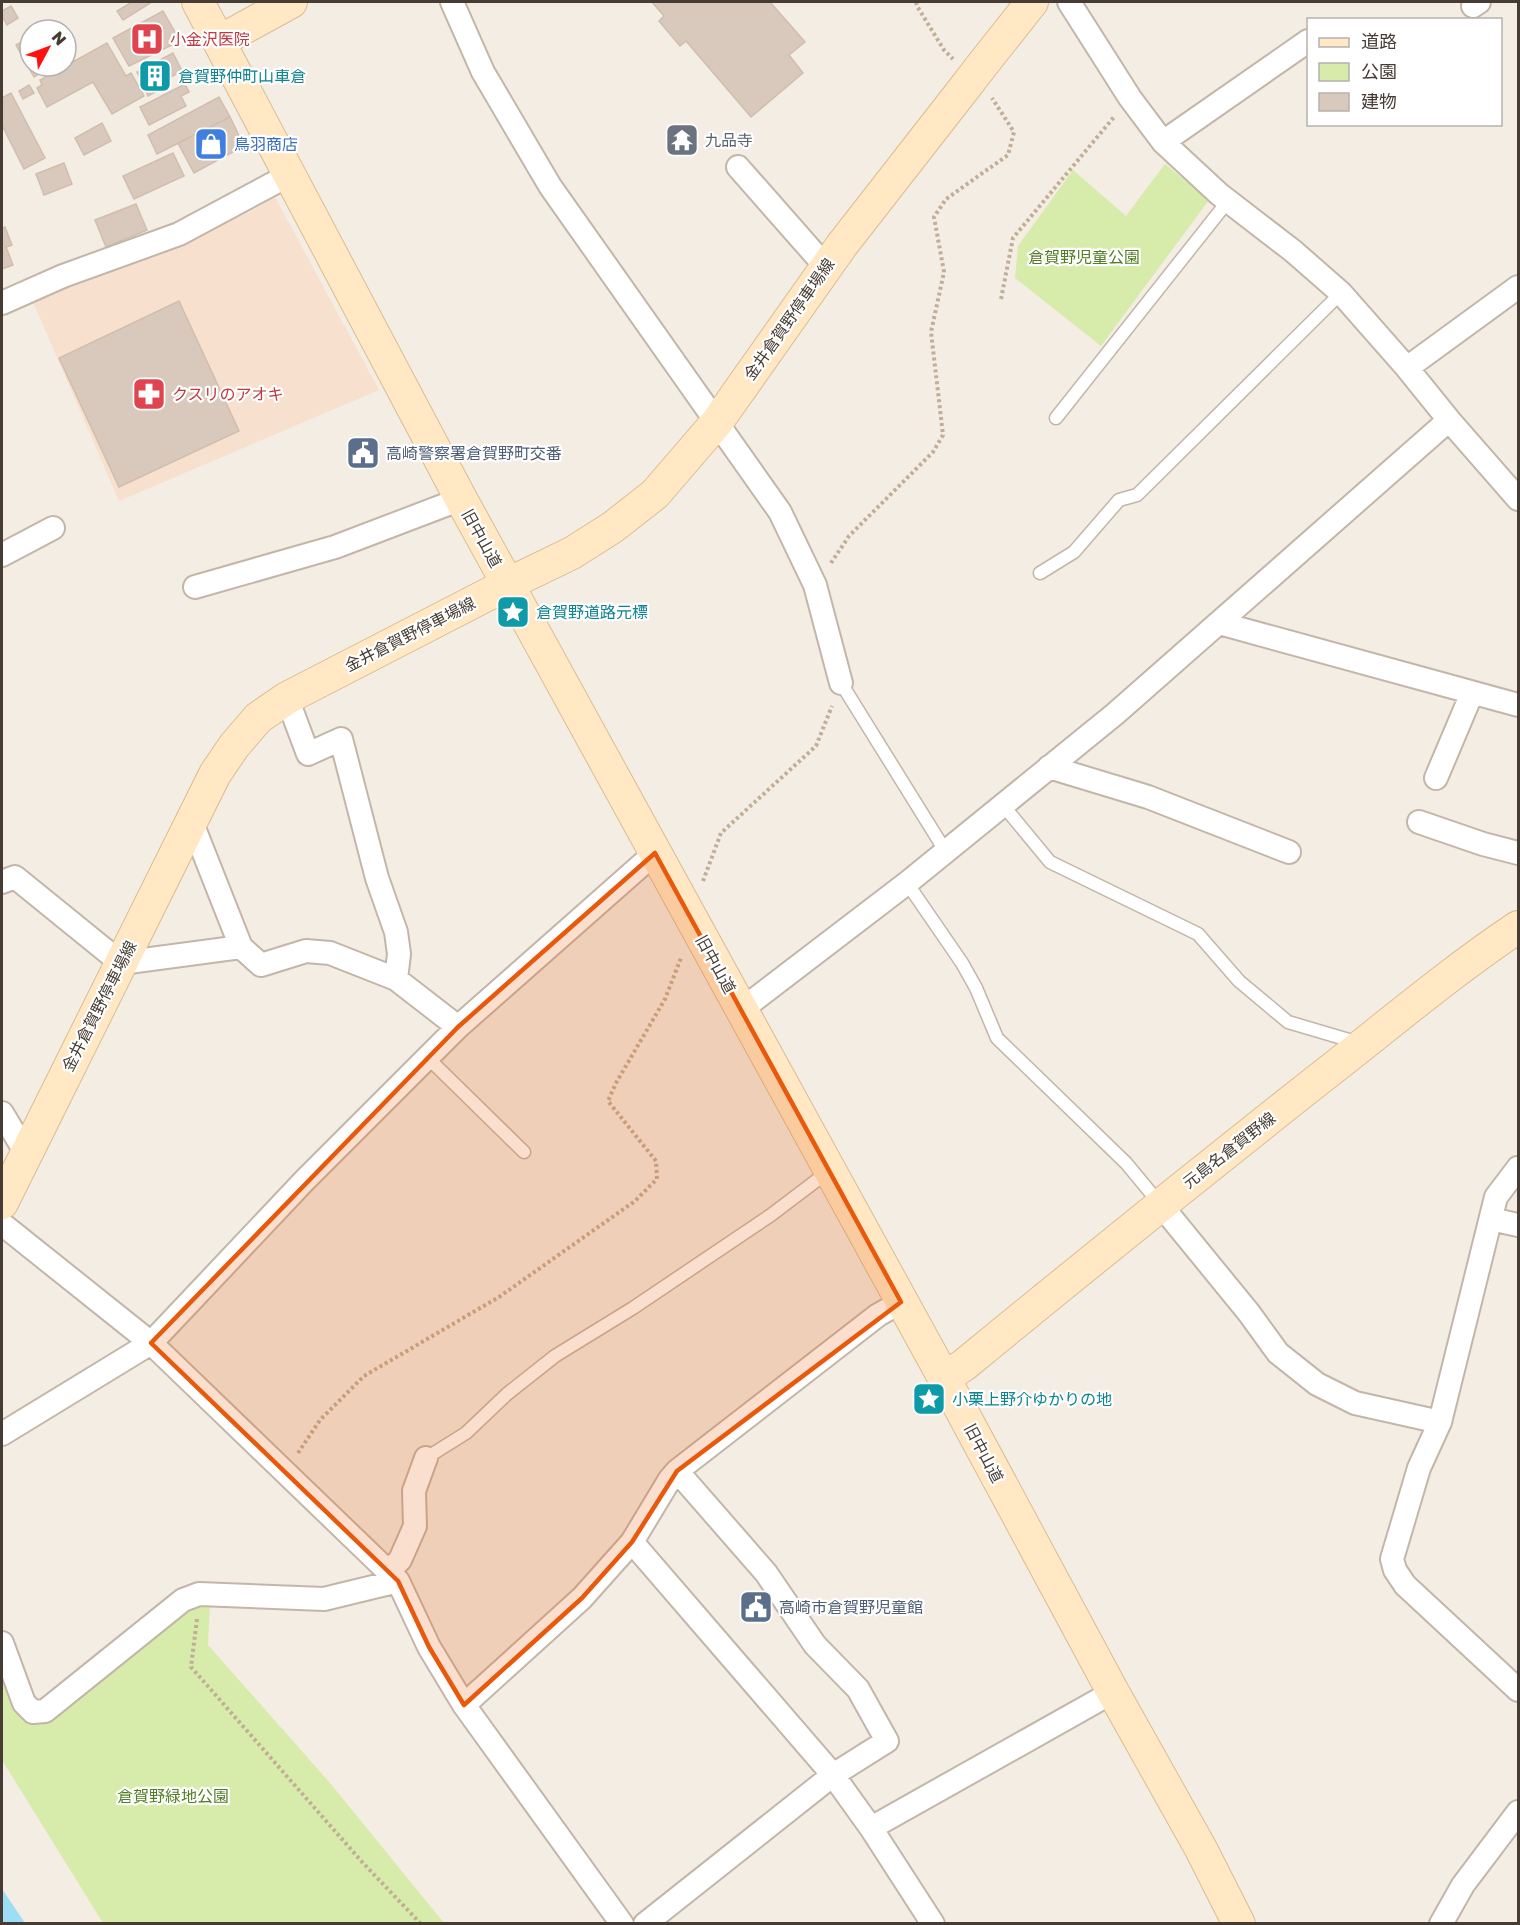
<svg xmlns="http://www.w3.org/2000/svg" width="1520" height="1925" viewBox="0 0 1520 1925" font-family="'Golos Text','Noto Sans JP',sans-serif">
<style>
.commercial{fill:#f7e0cd}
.green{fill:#d7ebaa}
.water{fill:#9cdef5}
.building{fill:#d9c9bc;stroke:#d1bdac;stroke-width:1.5}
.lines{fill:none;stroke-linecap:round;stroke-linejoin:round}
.lane-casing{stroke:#c3b6a9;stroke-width:15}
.street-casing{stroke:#c3b6a9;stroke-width:26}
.secondary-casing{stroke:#dabd92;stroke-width:34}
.path{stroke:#c2ad96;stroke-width:4;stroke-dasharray:3 3;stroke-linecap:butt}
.lane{stroke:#fff;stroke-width:12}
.street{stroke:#fff;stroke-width:22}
.secondary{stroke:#ffe8c3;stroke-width:32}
.secondary-bridge-casing{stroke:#dabd92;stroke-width:34;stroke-linecap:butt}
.secondary-bridge{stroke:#ffe8c3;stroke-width:32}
.marked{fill:#e8590c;fill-opacity:0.2;stroke:#e8590c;stroke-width:4.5;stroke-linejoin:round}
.labels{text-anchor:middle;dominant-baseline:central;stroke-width:4.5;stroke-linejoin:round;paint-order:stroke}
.health-label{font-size:16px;fill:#be3a42;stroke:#fff;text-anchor:start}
.culture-label{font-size:16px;fill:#0d838f;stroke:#fff;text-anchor:start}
.worship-label{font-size:16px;fill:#5b616d;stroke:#fff;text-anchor:start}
.shop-label{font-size:16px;fill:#366cbe;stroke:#fff;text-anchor:start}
.park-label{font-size:16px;fill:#517c23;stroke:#fff}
.street-label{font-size:16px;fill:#463c34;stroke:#fff}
.service-label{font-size:16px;fill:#4e5e75;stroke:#fff;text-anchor:start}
</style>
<rect width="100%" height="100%" fill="#f3ede4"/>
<!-- commercial -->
<path class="commercial" d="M275,197l104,193 -260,111 -86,-199 215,-89z"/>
<!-- green -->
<path class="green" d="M1165,164l44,36 -108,146 -86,-68 3,-32 55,-76 53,46z
M210,1602l-2,43 122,138 114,140h-341l-101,-163v-97l28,54 156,-109z"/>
<!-- water -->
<path class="water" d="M2,1889l23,34h-23z"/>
<!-- building -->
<path class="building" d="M132,2h20l-29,18 -6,-9z
M652,2h118l35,40 -16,13 14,18 -52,44 -65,-76 -6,5 -21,-25 5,-5z
M11,6l7,12 -11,7 -5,-9v-5z
M163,11l17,30 -51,25 -16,-28z
M30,37v29h22l-18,11 -18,-32z
M107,43l19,33 5,-3 13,23 -32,18 -19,-32 -46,25 -10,-19 5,-3 -2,-5z
M173,53l9,18 -19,10 3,5 -18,10 -11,-24z
M185,84l4,8 -8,4 5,10 -37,19 -9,-18z
M29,85l5,8 -11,6 -4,-8z
M11,93l34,65 -21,11 -22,-44v-27z
M219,97l11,20 -73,37 -9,-19z
M230,117l14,29 -50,27 -16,-30z
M102,123l9,18 -27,14 -9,-17z
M173,153l11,23 -50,23 -11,-23z
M64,163l8,21 -28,11 -8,-21z
M136,204l11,26 -41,17 -11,-27z
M5,227l7,18 -6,2 7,18 -11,4v-40z
M179,301l60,130 -120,56 -60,-129z"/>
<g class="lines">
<defs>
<path id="lane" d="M1056,418l172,-217
M1040,573l34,-21 45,-52 18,-5 204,-202
M841,683l105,169
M1002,804l48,58 148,72 41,47 49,41 71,21
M907,883l55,80 14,25 21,50 129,125 34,41
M428,1058l96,94
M426,1458l40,-25 41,-39 48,-38 78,-48 138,-93 58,-44"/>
<path id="street" d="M452,2l31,70 67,114 230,326 35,73 26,98
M1069,2l61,96 33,44 56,52 74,57 48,42 66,75 42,52 69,79
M1473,6l6,-4
M1163,142l145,-101
M738,167l88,100
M2,303l61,-27 116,-42 112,-60
M1407,368l111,-81
M2,555l51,-27
M195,587l140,-40 126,-48
M1219,623l299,82
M287,698l21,56 33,-15 36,139 19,54 3,22 -3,25
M1049,767l99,30 141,55
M1436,778l36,-85
M1419,822l64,22 35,9
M192,823l49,124 20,18 45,-14 24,2 66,26 62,48
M2,882l13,-5 106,86 120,-16
M741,1010l166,-127 208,-169 334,-294
M2,1113l24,40
M1518,1168l-22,29 -56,225 -21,46 -27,91 3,11 10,15 113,105
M1160,1204l89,109 29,40 39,31 38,19 85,19
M1491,1219l27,6
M2,1224l149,119 247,238 31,66 35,58 158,219
M2,1434l149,-91 153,-162 154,-154 197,-174
M632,1542l201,233 38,53 62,96
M389,1571l11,-11 15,-34 -1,-35 12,-33
M2,1643l22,60 9,9 12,-1 138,-111 16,-6 125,5 74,-18
M464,1705l118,-107 50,-56 38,-63 7,-8 201,-156 23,-13
M871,1828l242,-136
M645,1924l188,-149 54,-34 -29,-52 -43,-44 -49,-72 -89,-102
M1441,1924l22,-39 55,-73"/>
<path id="secondary" d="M198,2l263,497 483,879 169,314 88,157 38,75
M220,41l71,-39
M979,69l53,-67
M2,1203l213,-429 19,-28 24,-28 29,-20 221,-114 64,-31 41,-26 42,-33 62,-72 125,-177 124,-159
M944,1378l20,-13c118,-97 236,-192 355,-286 66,-51 130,-106 199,-152"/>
</defs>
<!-- lane casing -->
<use href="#lane" class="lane-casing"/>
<!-- street casing -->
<use href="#street" class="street-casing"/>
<!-- secondary casing -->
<use href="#secondary" class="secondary-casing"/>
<!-- path -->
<path class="path" d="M916,2l1,4 27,44 9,9
M1001,299l12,-61 101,-121
M831,563l18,-27 84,-84 10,-17 -12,-103 13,-60 -10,-55 12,-18 62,-44 6,-23 -22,-34
M703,881l18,-48 95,-87 16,-40
M298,1453l22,-33 44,-44 135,-79 136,-96 22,-22 -1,-18 -48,-60 8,-18 49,-84 16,-41
M197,1619l-6,48 172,196 58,61"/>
<!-- lane -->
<use href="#lane" class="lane"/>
<!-- street -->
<use href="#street" class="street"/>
<!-- secondary -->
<use href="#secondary" class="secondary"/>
<defs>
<path id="secondary-bridge" d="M966,86l13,-17"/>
</defs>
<!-- secondary-bridge casing -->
<use href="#secondary-bridge" class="secondary-bridge-casing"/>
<!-- secondary-bridge -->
<use href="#secondary-bridge" class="secondary-bridge"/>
</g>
<!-- marked area -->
<path class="marked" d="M655,853l246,449 -224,169 -45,71 -50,56 -118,107 -35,-58 -31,-66 -247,-238 307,-316z"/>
<!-- icons -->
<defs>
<symbol id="hospital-square" viewBox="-11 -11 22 22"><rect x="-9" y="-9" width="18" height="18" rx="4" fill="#e0444e" stroke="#fff"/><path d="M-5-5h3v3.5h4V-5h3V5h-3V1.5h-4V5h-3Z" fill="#fff"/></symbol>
<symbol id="building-square" viewBox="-11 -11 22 22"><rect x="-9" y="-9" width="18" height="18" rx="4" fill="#0f9aa8" stroke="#fff"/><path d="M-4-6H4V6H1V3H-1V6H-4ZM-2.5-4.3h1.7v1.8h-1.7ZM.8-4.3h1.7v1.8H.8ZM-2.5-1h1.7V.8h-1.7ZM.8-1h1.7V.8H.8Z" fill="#fff"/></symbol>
<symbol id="temple-square" viewBox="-11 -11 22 22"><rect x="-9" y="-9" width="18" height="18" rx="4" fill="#6b7280" stroke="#fff"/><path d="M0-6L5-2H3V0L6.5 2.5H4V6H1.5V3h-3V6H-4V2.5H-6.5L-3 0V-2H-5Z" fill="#fff"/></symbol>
<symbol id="shop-square" viewBox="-11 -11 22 22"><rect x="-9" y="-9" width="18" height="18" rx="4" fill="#3f7fe0" stroke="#fff"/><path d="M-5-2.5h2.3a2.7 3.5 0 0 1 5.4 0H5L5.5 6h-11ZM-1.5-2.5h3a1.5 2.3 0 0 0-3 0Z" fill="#fff"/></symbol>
<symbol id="pharmacy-square" viewBox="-11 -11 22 22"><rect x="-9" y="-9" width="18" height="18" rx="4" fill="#e0444e" stroke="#fff"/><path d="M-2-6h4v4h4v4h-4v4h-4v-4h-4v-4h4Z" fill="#fff"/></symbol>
<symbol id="civic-square" viewBox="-11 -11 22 22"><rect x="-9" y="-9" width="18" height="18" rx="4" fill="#5c6f8a" stroke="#fff"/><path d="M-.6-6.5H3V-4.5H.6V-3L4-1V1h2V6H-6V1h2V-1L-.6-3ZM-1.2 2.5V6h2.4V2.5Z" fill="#fff"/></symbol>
<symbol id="sight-square" viewBox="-11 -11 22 22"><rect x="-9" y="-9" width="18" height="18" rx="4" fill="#0f9aa8" stroke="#fff"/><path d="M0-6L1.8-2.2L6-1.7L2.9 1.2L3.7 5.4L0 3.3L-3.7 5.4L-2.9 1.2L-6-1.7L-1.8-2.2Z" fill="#fff"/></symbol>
</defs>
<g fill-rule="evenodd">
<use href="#hospital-square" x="128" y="20" width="38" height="38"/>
<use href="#building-square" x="136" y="57" width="38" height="38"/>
<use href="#temple-square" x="663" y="121" width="38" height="38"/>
<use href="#shop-square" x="192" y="125" width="38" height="38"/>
<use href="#pharmacy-square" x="130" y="375" width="38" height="38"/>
<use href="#civic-square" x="344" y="434" width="38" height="38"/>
<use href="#sight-square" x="494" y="593" width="38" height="38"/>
<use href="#sight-square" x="910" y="1380" width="38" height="38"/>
<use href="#civic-square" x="737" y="1588" width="38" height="38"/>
</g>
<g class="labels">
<!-- health labels -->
<g class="health-label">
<text x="170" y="39">小金沢医院</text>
<text x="172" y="394">クスリのアオキ</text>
</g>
<!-- culture labels -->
<g class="culture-label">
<text x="178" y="76">倉賀野仲町山車倉</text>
<text x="536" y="612">倉賀野道路元標</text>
<text x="952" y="1399">小栗上野介ゆかりの地</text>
</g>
<!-- worship labels -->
<g class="worship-label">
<text x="705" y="140">九品寺</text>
</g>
<!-- shop labels -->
<g class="shop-label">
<text x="234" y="144">鳥羽商店</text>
</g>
<!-- park labels -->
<g class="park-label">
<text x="1084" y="257">倉賀野児童公園</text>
<text x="173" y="1796">倉賀野緑地公園</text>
</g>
<!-- street labels -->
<g class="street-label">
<text transform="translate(789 319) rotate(-55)">金井倉賀野停車場線</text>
<text transform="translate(482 538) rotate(61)">旧中山道</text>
<text transform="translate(410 634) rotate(-27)">金井倉賀野停車場線</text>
<text transform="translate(716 964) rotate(61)">旧中山道</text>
<text transform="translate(99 1006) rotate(-63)">金井倉賀野停車場線</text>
<text transform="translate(1229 1150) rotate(-38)">元島名倉賀野線</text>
<text transform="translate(984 1453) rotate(62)">旧中山道</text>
</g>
<!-- service labels -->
<g class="service-label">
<text x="386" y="453">高崎警察署倉賀野町交番</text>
<text x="779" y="1607">高崎市倉賀野児童館</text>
</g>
</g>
<!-- border -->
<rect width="1520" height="1925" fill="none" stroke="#463c34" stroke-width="6"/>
<!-- legend -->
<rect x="1307" y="18" width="195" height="108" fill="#ffffff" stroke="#b5b1ae" stroke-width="1.5"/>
<rect x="1319" y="38" width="30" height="9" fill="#ffe8c3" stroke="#b5b1ae" stroke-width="1.5"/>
<text x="1361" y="48" font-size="18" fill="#463c34">道路</text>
<rect x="1319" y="63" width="30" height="18" fill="#d7ebaa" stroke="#b5b1ae" stroke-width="1.5"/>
<text x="1361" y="78" font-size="18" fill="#463c34">公園</text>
<rect x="1319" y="93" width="30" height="18" fill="#d9c9bc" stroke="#b5b1ae" stroke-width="1.5"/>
<text x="1361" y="108" font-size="18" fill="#463c34">建物</text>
<!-- north arrow -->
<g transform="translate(48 48) rotate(49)"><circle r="28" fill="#ffffff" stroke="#b5b1ae" stroke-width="1.5"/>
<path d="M0-4.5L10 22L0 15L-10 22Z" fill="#ff1110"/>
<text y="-9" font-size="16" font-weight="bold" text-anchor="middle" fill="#463c34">N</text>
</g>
</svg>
